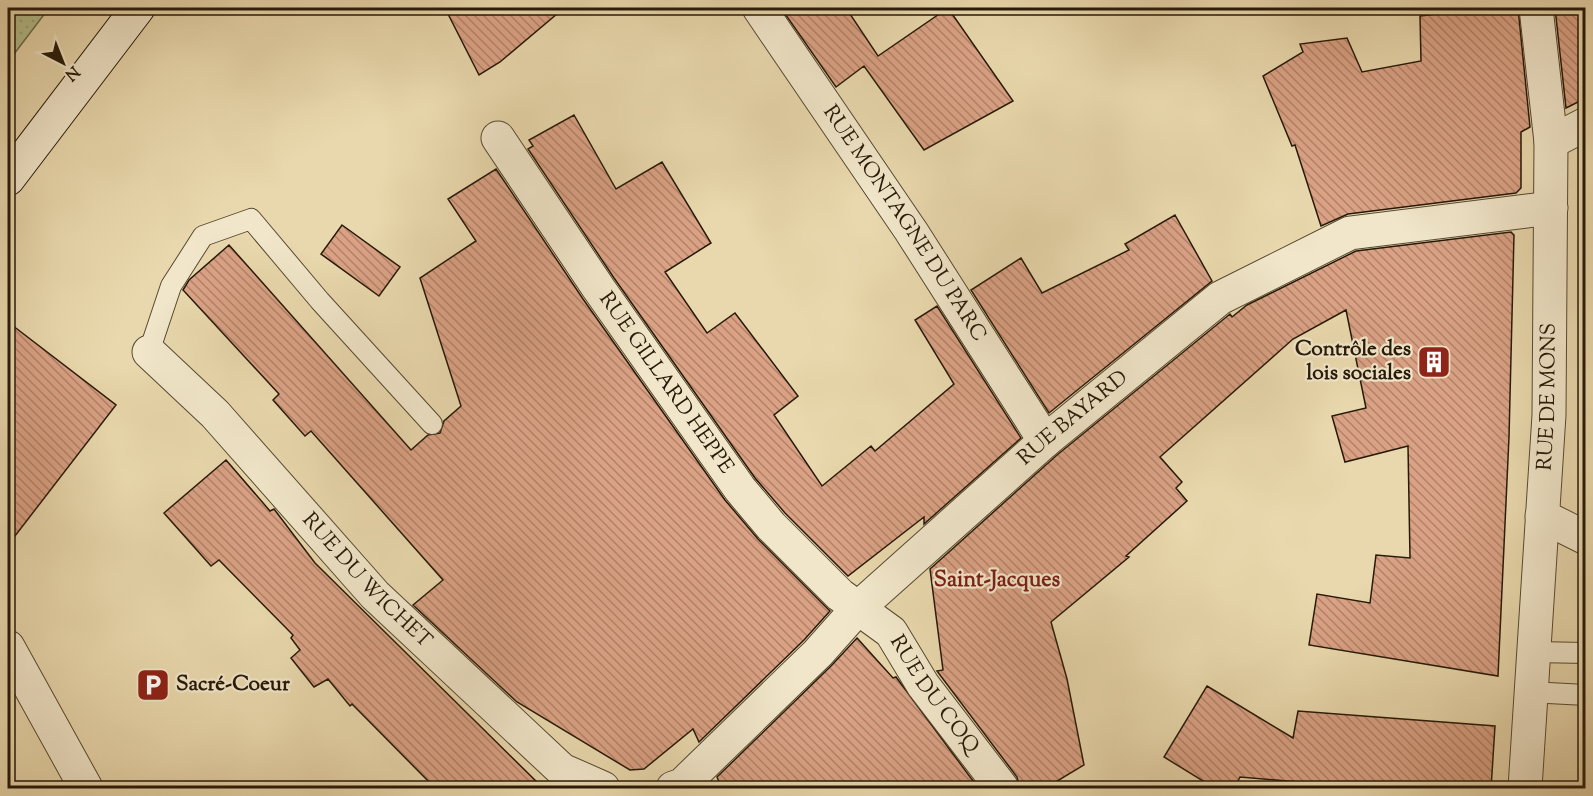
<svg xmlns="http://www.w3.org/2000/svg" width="1593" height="796" viewBox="0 0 1593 796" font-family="'Sorts Mill Goudy',serif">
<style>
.green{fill:url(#green-dots);stroke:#6d6c4a;stroke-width:1.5}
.building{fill:url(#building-back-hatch);stroke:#261908;stroke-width:1.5}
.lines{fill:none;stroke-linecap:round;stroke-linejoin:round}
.service-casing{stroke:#574931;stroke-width:22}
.minor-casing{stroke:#574931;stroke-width:35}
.secondary-casing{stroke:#261908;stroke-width:35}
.service{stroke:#f1e6ca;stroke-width:20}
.minor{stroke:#f1e6ca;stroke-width:33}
.secondary{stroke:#f1e6ca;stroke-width:33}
.labels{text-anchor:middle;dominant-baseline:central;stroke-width:4.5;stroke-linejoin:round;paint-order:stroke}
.street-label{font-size:21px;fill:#261908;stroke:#f1e6ca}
.poi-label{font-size:21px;font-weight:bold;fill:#261908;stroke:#f1e6ca;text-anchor:end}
.neighbourhood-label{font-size:22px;font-weight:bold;fill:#7a1f14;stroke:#f1e6ca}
</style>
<defs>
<pattern id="green-dots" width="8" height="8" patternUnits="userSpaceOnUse" patternTransform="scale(1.5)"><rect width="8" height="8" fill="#b4bf8c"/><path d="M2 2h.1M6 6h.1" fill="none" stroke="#9ba477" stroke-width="1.8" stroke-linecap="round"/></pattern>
<pattern id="building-back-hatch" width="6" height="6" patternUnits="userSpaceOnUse" patternTransform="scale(1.5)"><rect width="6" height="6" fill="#daa184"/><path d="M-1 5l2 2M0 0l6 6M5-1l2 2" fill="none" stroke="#b1826a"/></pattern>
</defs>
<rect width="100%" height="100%" fill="#e9d8ad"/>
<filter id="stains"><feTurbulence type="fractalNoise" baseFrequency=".00333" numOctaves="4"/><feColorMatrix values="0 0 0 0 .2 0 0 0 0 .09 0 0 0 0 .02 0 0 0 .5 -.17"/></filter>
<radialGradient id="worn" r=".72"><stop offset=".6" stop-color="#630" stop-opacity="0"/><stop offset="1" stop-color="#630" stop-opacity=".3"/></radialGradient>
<!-- green -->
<path class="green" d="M8,8h41l-41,54z"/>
<!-- building -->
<path class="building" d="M445,8h119l-64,54 -21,13z
M781,8h65l32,48 70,-48 65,93 -89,49 -60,-84 -28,21z
M1488,8h30l12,119 -9,5v56l-5,5 -168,21 -27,12 -26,-81 -3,1 -29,-70 40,-24 -3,-8 47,-6 15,34 59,-11 -1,-45z
M1555,8h31v90l-20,10z
M574,115l42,74 46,-27 49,81 -46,29 42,61 28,-20 63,83 -24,19 48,71 49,-40 4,5 79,-67 -39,-64 22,-14 84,132 -97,86v-7l-76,59 -63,-63 -30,-35 -141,-200 -86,-129 5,-3 -4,-6z
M496,169l87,130 142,201 33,39 72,72 -26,29 -105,102 -6,-13 -49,40 -14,1 -113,-68 -104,-97 30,-25 -132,-149 -6,5 -32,-36 6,-6 -96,-104 6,-10 40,-35 182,205 17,-15 12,-2 4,-12 17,-15 -41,-128 56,-37 -28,-42z
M1175,215l37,66 -163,132 -78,-123 50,-32 21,35 87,-43 -4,-6z
M342,225l58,42 -21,29 -58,-42z
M1511,232l3,3 -5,202 -11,239 -189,-31 8,-51 53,9 6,-48 34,3 -2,-112 -63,16 -13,-46 34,-8 -20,-98 -53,29 -133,118 22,25 -6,6 11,13 -61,55 3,1 -78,65 16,57 17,86 -40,24h-24l-3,-12 -80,-106 6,-1 -13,-101 127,-114 173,-141 2,3 15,-12 109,-54z
M8,322l108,83 -108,140z
M226,460l44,51 4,-2 41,54 229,226h-108l-84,-85 -2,2 -22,-27 -14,8 -23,-29 9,-8 -9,-12 2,-3 -74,-75 -8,6 -47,-53z
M857,638l36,40 3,-1 83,112h-257l-5,-12 114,-111z
M1207,686l86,52 5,-27 197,15 -4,63h-113l-138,-12 -6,12h-18l-52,-32z"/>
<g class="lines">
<defs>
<path id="service" d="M149,352l22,-66 32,-50 48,-17 69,82 112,123
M1534,652l52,1
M1529,692l57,3"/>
<g id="minor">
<path id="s1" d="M759,8l152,223 134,210"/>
<path id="s2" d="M498,138l101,151 141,200 31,37 69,69 51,37 32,53 79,103"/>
<path d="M1551,142l35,-18"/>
<path id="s3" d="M149,352l66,62 160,181 187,175 41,18"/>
<path d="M1542,516l44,22"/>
<path d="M8,647l78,141"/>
<path id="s4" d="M673,788l9,-3 136,-132 40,-45 187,-167 175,-143 130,-65 201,-25"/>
<path id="s5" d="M1525,788l24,-373 2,-273 -15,-134"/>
</g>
<path id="secondary" d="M8,179l130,-171"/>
</defs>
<!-- service casing -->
<use href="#service" class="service-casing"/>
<!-- minor casing -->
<use href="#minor" class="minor-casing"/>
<!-- secondary casing -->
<use href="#secondary" class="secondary-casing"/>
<!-- service -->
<use href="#service" class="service"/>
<!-- minor -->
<use href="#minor" class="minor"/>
<!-- secondary -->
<use href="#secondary" class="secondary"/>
</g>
<!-- icons -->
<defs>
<symbol id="building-square" viewBox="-11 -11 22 22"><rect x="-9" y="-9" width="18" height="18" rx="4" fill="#8f2418" stroke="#f1e6ca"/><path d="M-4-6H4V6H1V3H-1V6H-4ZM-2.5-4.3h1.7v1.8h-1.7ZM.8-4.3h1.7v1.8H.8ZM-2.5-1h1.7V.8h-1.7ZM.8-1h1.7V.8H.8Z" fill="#fff"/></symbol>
<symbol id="parking-square" viewBox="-11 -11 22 22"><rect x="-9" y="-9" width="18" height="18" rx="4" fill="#8f2418" stroke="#f1e6ca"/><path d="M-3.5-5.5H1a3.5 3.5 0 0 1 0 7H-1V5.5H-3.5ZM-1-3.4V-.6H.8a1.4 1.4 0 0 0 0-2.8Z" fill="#fff"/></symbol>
</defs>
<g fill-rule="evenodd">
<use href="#building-square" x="1415" y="343" width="38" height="38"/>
<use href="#parking-square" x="134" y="666" width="38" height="38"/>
</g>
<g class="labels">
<!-- street labels -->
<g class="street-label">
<text stroke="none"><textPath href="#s1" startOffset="260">RUE MONTAGNE DU PARC</textPath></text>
<text stroke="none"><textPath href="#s2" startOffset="297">RUE GILLARD HEPPE</textPath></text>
<text stroke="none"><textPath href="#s5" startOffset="392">RUE DE MONS</textPath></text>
<text stroke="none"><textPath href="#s4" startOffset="546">RUE BAYARD</textPath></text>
<text stroke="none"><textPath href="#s3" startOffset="316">RUE DU WICHET</textPath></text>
<text stroke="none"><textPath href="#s2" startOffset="711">RUE DU COQ</textPath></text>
</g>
<!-- poi labels -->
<g class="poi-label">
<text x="1411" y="350">Contrôle des<tspan x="1411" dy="24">lois sociales</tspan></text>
<text x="176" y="685" text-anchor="start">Sacré-Coeur</text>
</g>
<!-- neighbourhood labels -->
<g class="neighbourhood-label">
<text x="997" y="581">Saint-Jacques</text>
</g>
</g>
<!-- margin -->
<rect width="1593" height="796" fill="none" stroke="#e9d8ad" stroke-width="30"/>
<rect x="9" y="9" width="1575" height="778" fill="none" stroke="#261908" stroke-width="3"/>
<rect x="15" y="15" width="1563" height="766" fill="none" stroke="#261908" stroke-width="1.5"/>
<!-- north arrow -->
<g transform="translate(63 63) rotate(138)" stroke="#f1e6ca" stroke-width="4.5" paint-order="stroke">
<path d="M0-4.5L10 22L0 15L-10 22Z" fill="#261908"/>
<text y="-9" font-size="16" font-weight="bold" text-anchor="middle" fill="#261908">N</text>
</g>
<rect width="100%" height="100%" filter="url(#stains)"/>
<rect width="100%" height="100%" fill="url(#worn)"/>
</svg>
